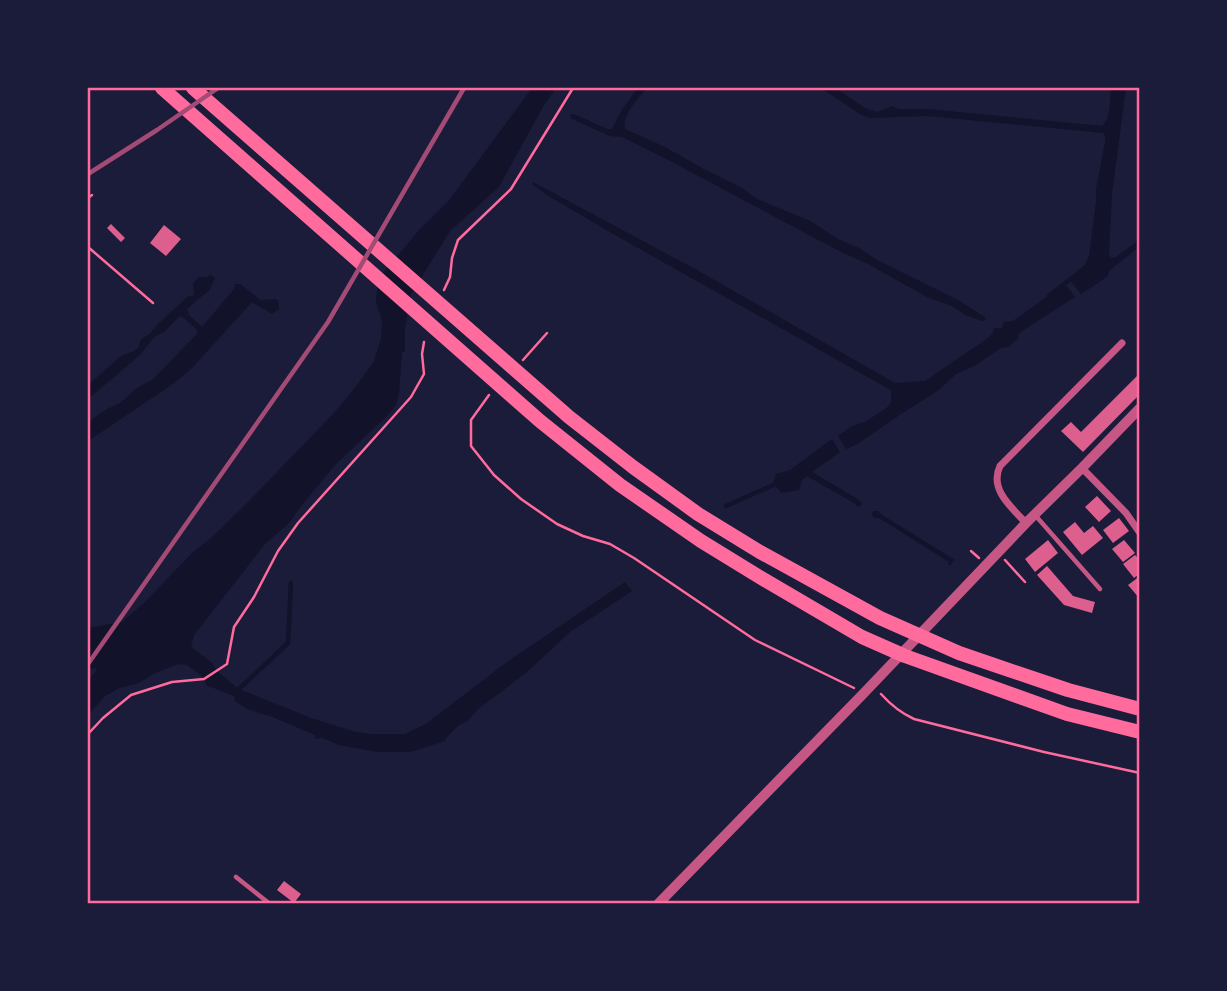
<svg xmlns="http://www.w3.org/2000/svg" width="1227" height="991" viewBox="0 0 1227 991" font-family="Karla,sans-serif">
<style>
.water{fill:#12122b}
.lines{fill:none;stroke-linecap:round;stroke-linejoin:round}
.stream{stroke:#12122b;stroke-width:4.5}
.building{fill:#dd5f8e}
.path{stroke:#ff6b9d;stroke-width:2.5}
.service{stroke:#c65784;stroke-width:4.5}
.minor{stroke:#c65784;stroke-width:7}
.tertiary{stroke:#c65784;stroke-width:10}
.trunk{stroke:#ff6b9d;stroke-width:14}
.rail{stroke:#a44b75;stroke-width:4.5}
.neatline{fill:none;stroke:#ff6b9d;stroke-width:2.5}
</style>
<rect width="100%" height="100%" fill="#1b1b3a"/>
<!-- water -->
<path class="water" d="M532,88h24l-12,17 -45,82 -49,44 -39,63 -6,34v24h-3l-3,42 -3,11 -9,11 -51,48 -35,42 -11,16 -25,22 -71,91 -3,12 21,16 5,8 -12,7 -18,-13 -9,-1 -25,10 -14,9 -20,5 -15,9 -16,18v-35l9,-10 -2,-2 -7,1v-41l34,-6 23,-20 47,-49 20,-16 35,-34 86,-89 24,-29 17,-24 7,-23 1,-17 -6,-19 2,-23 42,-50 30,-30z
M638,88h9c-9,10 -25,27 -22,41l40,18 37,21 40,20 15,11 53,22 30,19 19,8 18,12 83,41 26,17 -1,2 -3,1 -17,-6 -13,-9 -23,-8 -61,-34 -27,-12 -167,-89 -52,-26 -12,-1 -40,-18 1,-4h3l33,15h5l9,-18z
M821,88h14l30,20 12,4 16,-6 5,3h29l175,17c9,-8 8,-26 9,-38h15l-14,105 -3,63 3,2 4,-1 23,-17v7l-29,23 -3,7 -26,17 -11,-14 13,-11 6,-13 7,-54v-13l9,-47v-6l-2,-3 -175,-17 -59,2 -9,-4z
M533,182l162,87 200,114 30,-2 63,-43 5,-5 1,-5h8l2,-6 9,-1 52,-37 10,13 -56,36 -1,6 -10,8 -7,1 -25,17 -20,9 -17,16 -38,24 -42,29 -13,6 -8,-13 14,-10 15,-5 22,-15 2,-4v-11l-2,-2 -274,-154 -68,-40 -15,-11z
M211,275l4,3 -6,13 -11,8 -11,10 2,6 13,12 32,-38 1,-5h5l21,16 14,-1 3,2 1,8 -7,5 -20,-12 -61,67 -18,15 -85,57v-19l17,-12 15,-7 18,-16 14,-7 45,-46v-4l-14,-13 -3,-1 -16,16 -10,5 -14,18 -52,44v-14l33,-29 13,-5 4,-3 3,-9 9,-5 7,-9 30,-28 7,-2 -1,-11 5,-7h8z
M832,439l8,13 -28,20 47,28 3,4 -2,2h-4v-2l-49,-28 -5,4 -3,10 -18,3 -8,-10 3,-9 14,-4z
M873,511h5l4,4 70,43 3,1 -5,7 -2,-2 1,-2 -70,-44h-5l-2,-4z
M625,582l7,9 -62,41 -43,40 -50,38 -8,10 -10,5 -12,12 -2,4 -35,11h-33l-38,-7 -17,-7 -7,1v-4l-42,-18 -26,-8 -12,-8 -1,-5 -28,-11 -1,-6 13,-7 21,17 72,29 45,14 15,2h34l22,-11 80,-61z"/>
<g class="lines">
<!-- stream -->
<path class="stream" d="M1049,296l37,-29
M726,506l54,-24
M239,689l49,-46 3,-60"/>
</g>
<!-- building -->
<path class="building" d="M111,224l14,14 -4,4 -14,-14z
M164,225l17,14 -15,17 -16,-13z
M1140,373v21l-57,58 -22,-21 10,-9 10,10z
M1097,496l14,15 -12,11 -14,-15z
M1119,518l10,13 -16,12 -10,-13z
M1075,522l9,11 9,-7 10,12 -21,17 -19,-23z
M1048,540l10,13 -23,19 -10,-13z
M1124,540l11,13 -12,9 -11,-13z
M1135,555l5,5v13l-6,5 -11,-14z
M1047,566l26,30 22,6 -3,11 -28,-8 -27,-30z
M1140,576v23l-12,-14z
M284,881l17,13 -7,9 -17,-13z"/>
<g class="lines">
<!-- path -->
<path class="path" d="M88,198l4,-3
M88,247l65,56
M444,290l6,-13 2,-19 6,-18 53,-51 62,-101
M523,360l24,-27
M489,395l-18,25v26l23,29 27,24 36,25 26,12 27,8 24,14 121,82 99,48
M971,551l8,7
M1005,560l20,22
M881,694c9,10 20,19 33,25l130,33 96,21
M88,734l15,-16 28,-23 41,-13 32,-3 23,-15 7,-37 20,-30 24,-46 20,-28 113,-126 13,-23 -2,-20 2,-12"/>
<!-- service -->
<path class="service" d="M1035,515l65,74
M236,877l34,27"/>
<!-- minor -->
<path class="minor" d="M1082,468l44,45 14,20
M1026,523c-15,-16 -37,-34 -26,-57l122,-123"/>
<!-- tertiary -->
<path class="tertiary" d="M658,904l205,-210 163,-171 56,-55 58,-60"/>
<!-- trunk -->
<path class="trunk" d="M162,88l378,333 80,64 81,56 62,38 99,58 43,19 162,58 73,18
M193,88l376,329 64,50 65,47 62,38 120,66 79,35 109,37 72,19"/>
<!-- rail -->
<path class="rail" d="M88,174l69,-44 61,-42
M88,664l240,-342 136,-234"/>
</g>
<!-- border -->
<rect width="1227" height="991" fill="none" stroke="#1b1b3a" stroke-width="178"/>
<rect x="89" y="89" width="1049" height="813" class="neatline"/>
</svg>
